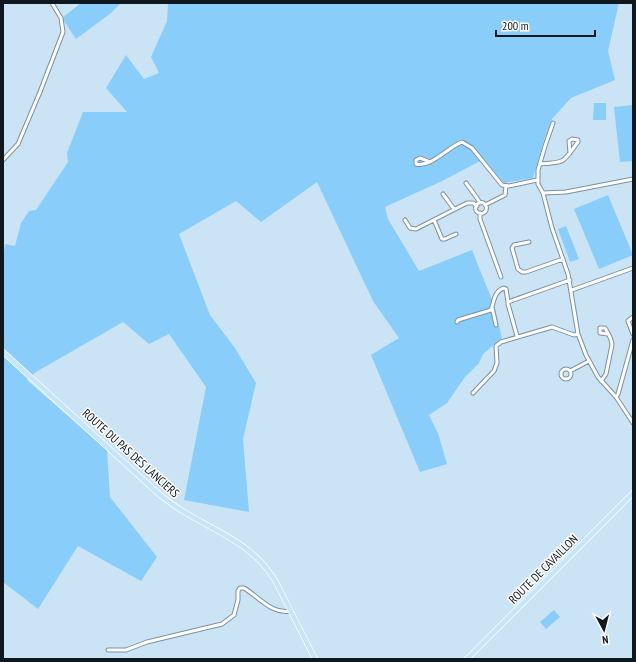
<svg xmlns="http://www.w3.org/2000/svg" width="636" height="662" viewBox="0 0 636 662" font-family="'PT Sans Narrow',sans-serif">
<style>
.green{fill:#89cdfa}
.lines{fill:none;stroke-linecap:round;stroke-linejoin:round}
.minor-casing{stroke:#7991a2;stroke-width:5}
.primary-casing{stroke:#fff;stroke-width:6}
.minor{stroke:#fff;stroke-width:3}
.primary{stroke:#c4e5fb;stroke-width:4.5}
.labels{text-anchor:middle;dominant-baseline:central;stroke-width:3;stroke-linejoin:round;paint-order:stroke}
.street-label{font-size:12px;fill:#0f181e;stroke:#fff}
</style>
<rect width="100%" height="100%" fill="#cae4f6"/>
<!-- green -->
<path class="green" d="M81,3h40l-10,10 -35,26 -14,-21z
M168,3h451l-11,48 7,29 -44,18 -19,21 -8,21 -11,38 -29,5 -20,-24 -42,22 -57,26 3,12 31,52 53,-21 22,55 8,33 -19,16 -4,9 -14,14 -18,26 -18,12 9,18 9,31 -27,8 -49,-117 28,-17 -26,-37 -56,-119 -56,40 -25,-21 -57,33 31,81 25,33 21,35 -13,56 6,73 -65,-12 22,-113 -37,-53 -20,10 -26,-22 -87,50 -9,8 80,70 3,47 47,60 -16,24 -63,-35 -40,63 -35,-27v-322l2,-16 10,2 6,-23 8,-12 7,-1 32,-48 -1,-9 16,-41h44l-21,-24 20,-33 18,24 15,-6 -8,-16 16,-36z
M594,103h12v17h-13z
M633,105v56l-13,1 -6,-55z
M608,195l25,60 -34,14 -25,-60z
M566,226l13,33 -9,3 -12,-33z
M554,610l6,7 -14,12 -6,-7z"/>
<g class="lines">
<defs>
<path id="minor" d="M553,123l-8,23 -7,24v14l5,9 9,35 16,46 10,60 8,21 12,22 18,20 17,26
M3,160l15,-16 22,-52 23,-60 -2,-14 -9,-15
M430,162l-10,-4 -4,2v4c15,4 32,-17 46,-22l10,6 30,37 7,1 28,-6
M540,164c27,-2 22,-1 38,-22v-2l-6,-1 -3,2 1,12
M466,183l11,15 3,5
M543,193l23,-1 67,-13
M443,194l11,15
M475.5 208a5.5 5.5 0 1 1 11 0a5.5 5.5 0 1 1-11 0Z
M485,205l20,-10 1,-9
M480,213v6l21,58
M405,220l5,8 6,1 51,-26h6l4,3
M434,220l8,19h3l11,-5
M529,242l-15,3 -2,3 6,21 4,3h4l37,-13
M572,290l61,-22
M492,307l4,18
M633,317l-5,4 5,13
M457,322l1,-2 33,-10c3,-8 3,-19 13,-22l2,1 2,13
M517,336l-9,-32v-2l62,-22
M561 374a5 5 0 1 1 10 0a5 5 0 1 1-10 0Z
M570,371l19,-10
M601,381l5,-7 6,-29c0,-6 -4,-12 -7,-17h-5v5l8,1
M473,393l21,-22 3,-8 -1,-17 5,-4 51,-15 22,8 4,-1
M616,397l2,-3 15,-54
M108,650h18l21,-8 75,-18 12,-9 4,-15v-9l2,-3h4c15,9 28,27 47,23"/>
<path id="primary" d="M3,352l157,143c8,6 17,13 26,18 35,21 68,32 90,69l39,77
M467,659l166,-166"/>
</defs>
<!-- minor casing -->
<use href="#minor" class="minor-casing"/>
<!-- primary casing -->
<use href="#primary" class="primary-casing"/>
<!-- minor -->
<use href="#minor" class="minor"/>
<!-- primary -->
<use href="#primary" class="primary"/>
</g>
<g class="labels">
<!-- street labels -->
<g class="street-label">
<text transform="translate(131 453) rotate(42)">ROUTE DU PAS DES LANCIERS</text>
<text transform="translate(543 569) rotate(-45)">ROUTE DE CAVAILLON</text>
</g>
</g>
<!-- border -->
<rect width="636" height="662" fill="none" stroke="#0f181e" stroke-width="8"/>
<!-- north arrow -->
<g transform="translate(604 630) rotate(173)" stroke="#ffffff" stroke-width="3" paint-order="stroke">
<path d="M0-3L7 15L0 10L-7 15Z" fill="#0f181e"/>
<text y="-6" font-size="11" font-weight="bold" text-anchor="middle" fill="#0f181e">N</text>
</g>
<!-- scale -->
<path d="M496 30v6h99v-6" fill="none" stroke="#0f181e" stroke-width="2"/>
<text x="502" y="30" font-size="12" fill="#0f181e" stroke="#ffffff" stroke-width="3" paint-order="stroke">200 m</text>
</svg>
